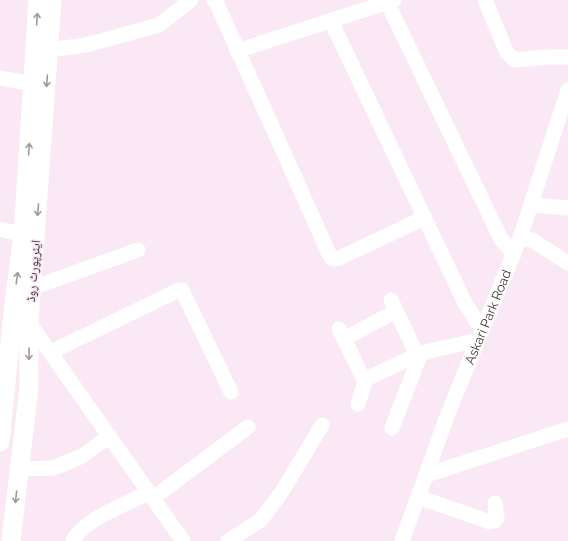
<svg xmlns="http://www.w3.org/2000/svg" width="568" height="541" viewBox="0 0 568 541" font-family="Raleway,'Noto Naskh Arabic',sans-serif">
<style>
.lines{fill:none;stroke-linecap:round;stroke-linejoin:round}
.minor{stroke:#fff;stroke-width:15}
.major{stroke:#fff;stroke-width:19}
.oneway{stroke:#9e9a9c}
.labels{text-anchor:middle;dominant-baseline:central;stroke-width:3;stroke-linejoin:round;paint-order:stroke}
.street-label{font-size:13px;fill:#3d363a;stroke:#fae8f4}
</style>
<rect width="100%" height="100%" fill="#fae8f4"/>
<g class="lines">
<!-- minor -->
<g class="minor">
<path d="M214,0l3,4 114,254 6,1 87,-41"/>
<path d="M485,0l22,53 8,7 32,-3h21"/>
<path d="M387,2l114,237 13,15"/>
<path d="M331,21l134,282 17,27"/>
<path d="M49,50l37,-5 73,-20 32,-25"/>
<path d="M237,51l157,-51"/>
<path d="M0,78l33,6"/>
<path d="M531,205l37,3"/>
<path d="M0,229l23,6"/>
<path d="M520,238l12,2 36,23"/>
<path d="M32,288l106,-38"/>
<path d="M391,300l26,55"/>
<path d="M26,318l157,223"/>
<path d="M339,329l26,53 -7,22"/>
<path d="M344,339l52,-28"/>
<path d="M51,352l128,-62h3l49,102"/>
<path d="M364,380l57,-27 57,-13"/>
<path d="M392,428l29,-75"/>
<path d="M19,469l35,-1 28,-12 28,-20"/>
<path d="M426,475l142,-46"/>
<path d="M418,497l72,25 5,-1 2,-3 -2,-15"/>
<path d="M153,498l95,-71"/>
<path d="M73,541c7,-20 57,-39 76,-48"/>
<path d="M228,541l33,-21 22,-30 39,-65"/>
<path id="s1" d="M402,541l47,-130 71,-173 48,-148"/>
</g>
<!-- major -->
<path class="major" d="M0,442l14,-139 9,-68 15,-235
M11,541l18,-154v-66l23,-321"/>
</g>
<!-- one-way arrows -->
<defs><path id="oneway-shaft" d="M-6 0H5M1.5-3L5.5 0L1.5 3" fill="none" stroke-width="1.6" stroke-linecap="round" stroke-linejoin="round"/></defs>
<g class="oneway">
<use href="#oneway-shaft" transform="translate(37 19) rotate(-86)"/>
<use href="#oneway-shaft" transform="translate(47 81) rotate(94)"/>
<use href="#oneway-shaft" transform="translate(29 149) rotate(-86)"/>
<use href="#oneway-shaft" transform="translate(38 210) rotate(95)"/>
<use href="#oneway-shaft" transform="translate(17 278) rotate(-82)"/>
<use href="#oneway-shaft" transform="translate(29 354) rotate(90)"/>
<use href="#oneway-shaft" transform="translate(16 497) rotate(96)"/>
</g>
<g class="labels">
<!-- street labels -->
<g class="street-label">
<text transform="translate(33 271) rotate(-85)">ایئرپورٹ روڈ</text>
<text stroke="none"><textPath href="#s1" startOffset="240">Askari Park Road</textPath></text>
</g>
</g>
</svg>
